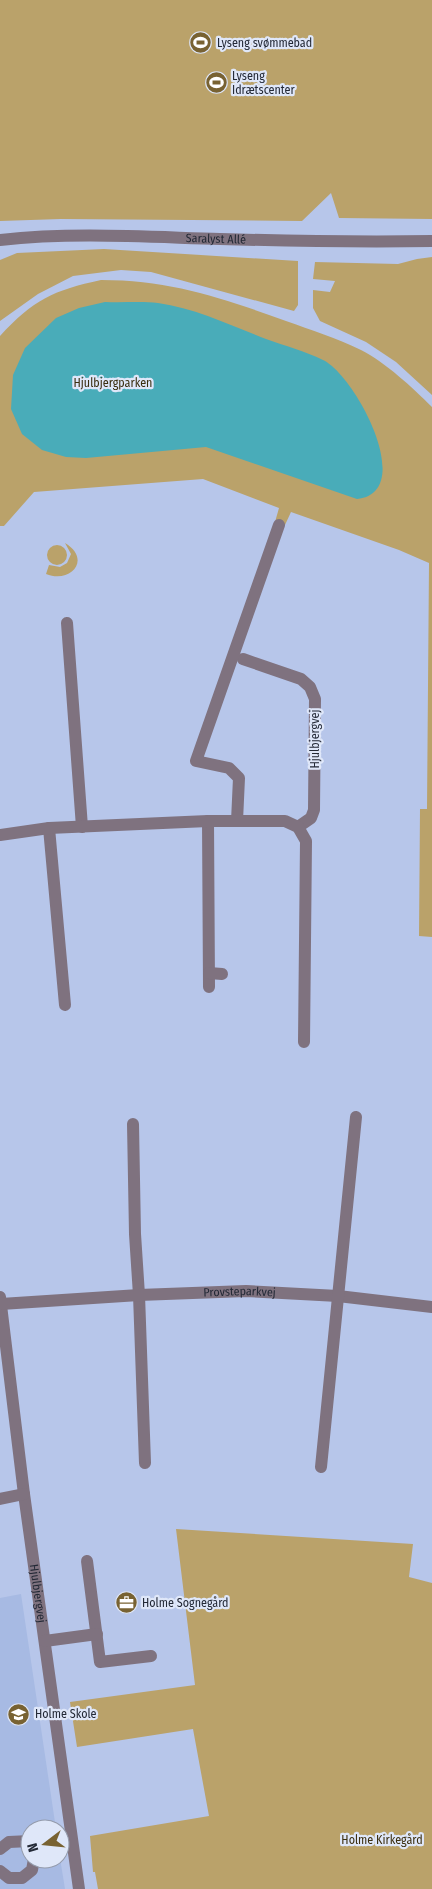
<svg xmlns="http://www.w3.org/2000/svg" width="432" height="1889" viewBox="0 0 432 1889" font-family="'Fira Sans Condensed',sans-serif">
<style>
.built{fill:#a7bae3}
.green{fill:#baa26a}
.water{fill:#49acb9}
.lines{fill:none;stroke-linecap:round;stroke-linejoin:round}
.minor{stroke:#7f727f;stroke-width:12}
.labels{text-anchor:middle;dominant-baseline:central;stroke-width:4.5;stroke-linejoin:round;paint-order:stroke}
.poi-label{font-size:12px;fill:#232936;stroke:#dfe7f9;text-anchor:start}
.street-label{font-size:12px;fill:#232936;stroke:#dfe7f9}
.park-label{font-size:12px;fill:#3b2e0f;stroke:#dfe7f9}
</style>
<rect width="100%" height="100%" fill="#b7c6ea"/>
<!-- built -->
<path class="built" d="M21,1594l35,235h-26v30l30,-1 5,31h-65v-291z"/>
<!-- green -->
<path class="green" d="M0,0h432v219l-93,-1 -8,-25 -29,28 -241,-2 -61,2z
M104,249l194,12v44l-4,6 -143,-39 -30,-2 -48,6 -35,18 -38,27v-61l17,-7z
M432,257v138l-36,-33 -30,-20 -46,-21 -7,-13v-18l17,2 5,-11 -22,-2 2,-17 83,2 19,-5z
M101,280c70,0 121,18 185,41 25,9 51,17 75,29 25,13 51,37 71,57v530l-13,-1 1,-127h7l2,-246 -30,-13 -108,-38 -6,13 -10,-3 4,-14 -76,-29 -169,13 -30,34h-4v-190c33,-36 54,-46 101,-56z
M65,543c27,16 6,41 -19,31l3,-9 11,2 7,-4 4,-9z
M47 555a10 10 0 1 1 20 0a10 10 0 1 1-20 0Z
M176,1529l237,15 -4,33 23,6v306h-334l-3,-17h-2l-3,-36 119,-20 -16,-87 -116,18 -7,-45 125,-17z"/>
<!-- water -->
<path class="water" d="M105,302c18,1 36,-1 53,1 37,5 74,23 108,36 19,7 39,12 57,21 32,15 95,132 34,139l-151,-52 -120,11 -20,-1 -24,-7 -20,-16 -11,-25 2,-34 12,-27 31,-30 23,-10z"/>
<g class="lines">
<!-- minor -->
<g class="minor">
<path id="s1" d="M0,240c73,-8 147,-3 220,-1 71,2 141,3 212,2"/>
<path d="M67,623l15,204"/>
<path d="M243,659l58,20 9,8 5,12 -1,111 -3,8 -13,9"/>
<path d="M208,821l1,166"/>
<path d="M237,821l2,-43 -10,-10 -33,-7 83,-236"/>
<path d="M49,828l16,177"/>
<path d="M0,835l49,-7 159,-7h77l13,6 8,14 -2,201"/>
<path d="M209,973l13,1"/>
<path d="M133,1124l2,110 4,61 6,168"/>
<path id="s2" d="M0,1297l24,197 55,395"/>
<path id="s3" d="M1,1304l138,-9 107,-4 92,5 94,11"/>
<path d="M321,1467l35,-350"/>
<path d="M0,1499l24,-5"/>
<path d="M87,1561l13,101 51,-6"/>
<path d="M45,1641l52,-7"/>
<path d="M0,1849l9,-7 21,-1"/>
<path d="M0,1871l9,7h13l10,-8 2,-11"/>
</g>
</g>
<!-- icons -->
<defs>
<symbol id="stadium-disc" viewBox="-11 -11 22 22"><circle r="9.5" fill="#786232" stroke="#dfe7f9"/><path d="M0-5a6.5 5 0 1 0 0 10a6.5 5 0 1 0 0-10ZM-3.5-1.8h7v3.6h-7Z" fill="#fff"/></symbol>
<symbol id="office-disc" viewBox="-11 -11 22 22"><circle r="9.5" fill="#786232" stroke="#dfe7f9"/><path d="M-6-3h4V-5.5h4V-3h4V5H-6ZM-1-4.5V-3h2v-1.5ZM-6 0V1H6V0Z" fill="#fff"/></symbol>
<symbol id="school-disc" viewBox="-11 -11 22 22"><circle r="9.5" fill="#786232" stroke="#dfe7f9"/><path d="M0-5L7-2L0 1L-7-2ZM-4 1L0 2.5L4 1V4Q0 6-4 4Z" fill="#fff"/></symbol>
</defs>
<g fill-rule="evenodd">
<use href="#stadium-disc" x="188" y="30" width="25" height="25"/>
<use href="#stadium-disc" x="204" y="70" width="25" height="25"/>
<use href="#office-disc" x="114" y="1590" width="25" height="25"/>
<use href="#school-disc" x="6" y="1702" width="25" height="25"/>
</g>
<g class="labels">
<!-- poi labels -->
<g class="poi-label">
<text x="217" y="43">Lyseng svømmebad</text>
<text x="232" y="76">Lyseng<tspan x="232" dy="14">Idrætscenter</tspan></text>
<text x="142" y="1603">Holme Sognegård</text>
<text x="35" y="1714">Holme Skole</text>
</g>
<!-- street labels -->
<g class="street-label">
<text stroke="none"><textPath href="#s1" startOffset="216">Saralyst Allé</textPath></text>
<text transform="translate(315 739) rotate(-90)">Hjulbjergvej</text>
<text stroke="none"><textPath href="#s3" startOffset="239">Provsteparkvej</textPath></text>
<text stroke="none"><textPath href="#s2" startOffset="299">Hjulbjergvej</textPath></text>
</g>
<!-- park labels -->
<g class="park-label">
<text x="113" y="383">Hjulbjergparken</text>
<text x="382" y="1840">Holme Kirkegård</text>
</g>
</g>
<!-- north arrow -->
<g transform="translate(45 1844) rotate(254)"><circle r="24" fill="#dfe7f9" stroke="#949bab"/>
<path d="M0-4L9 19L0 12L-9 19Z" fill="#786232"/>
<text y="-8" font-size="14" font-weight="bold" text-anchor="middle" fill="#232936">N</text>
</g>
</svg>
